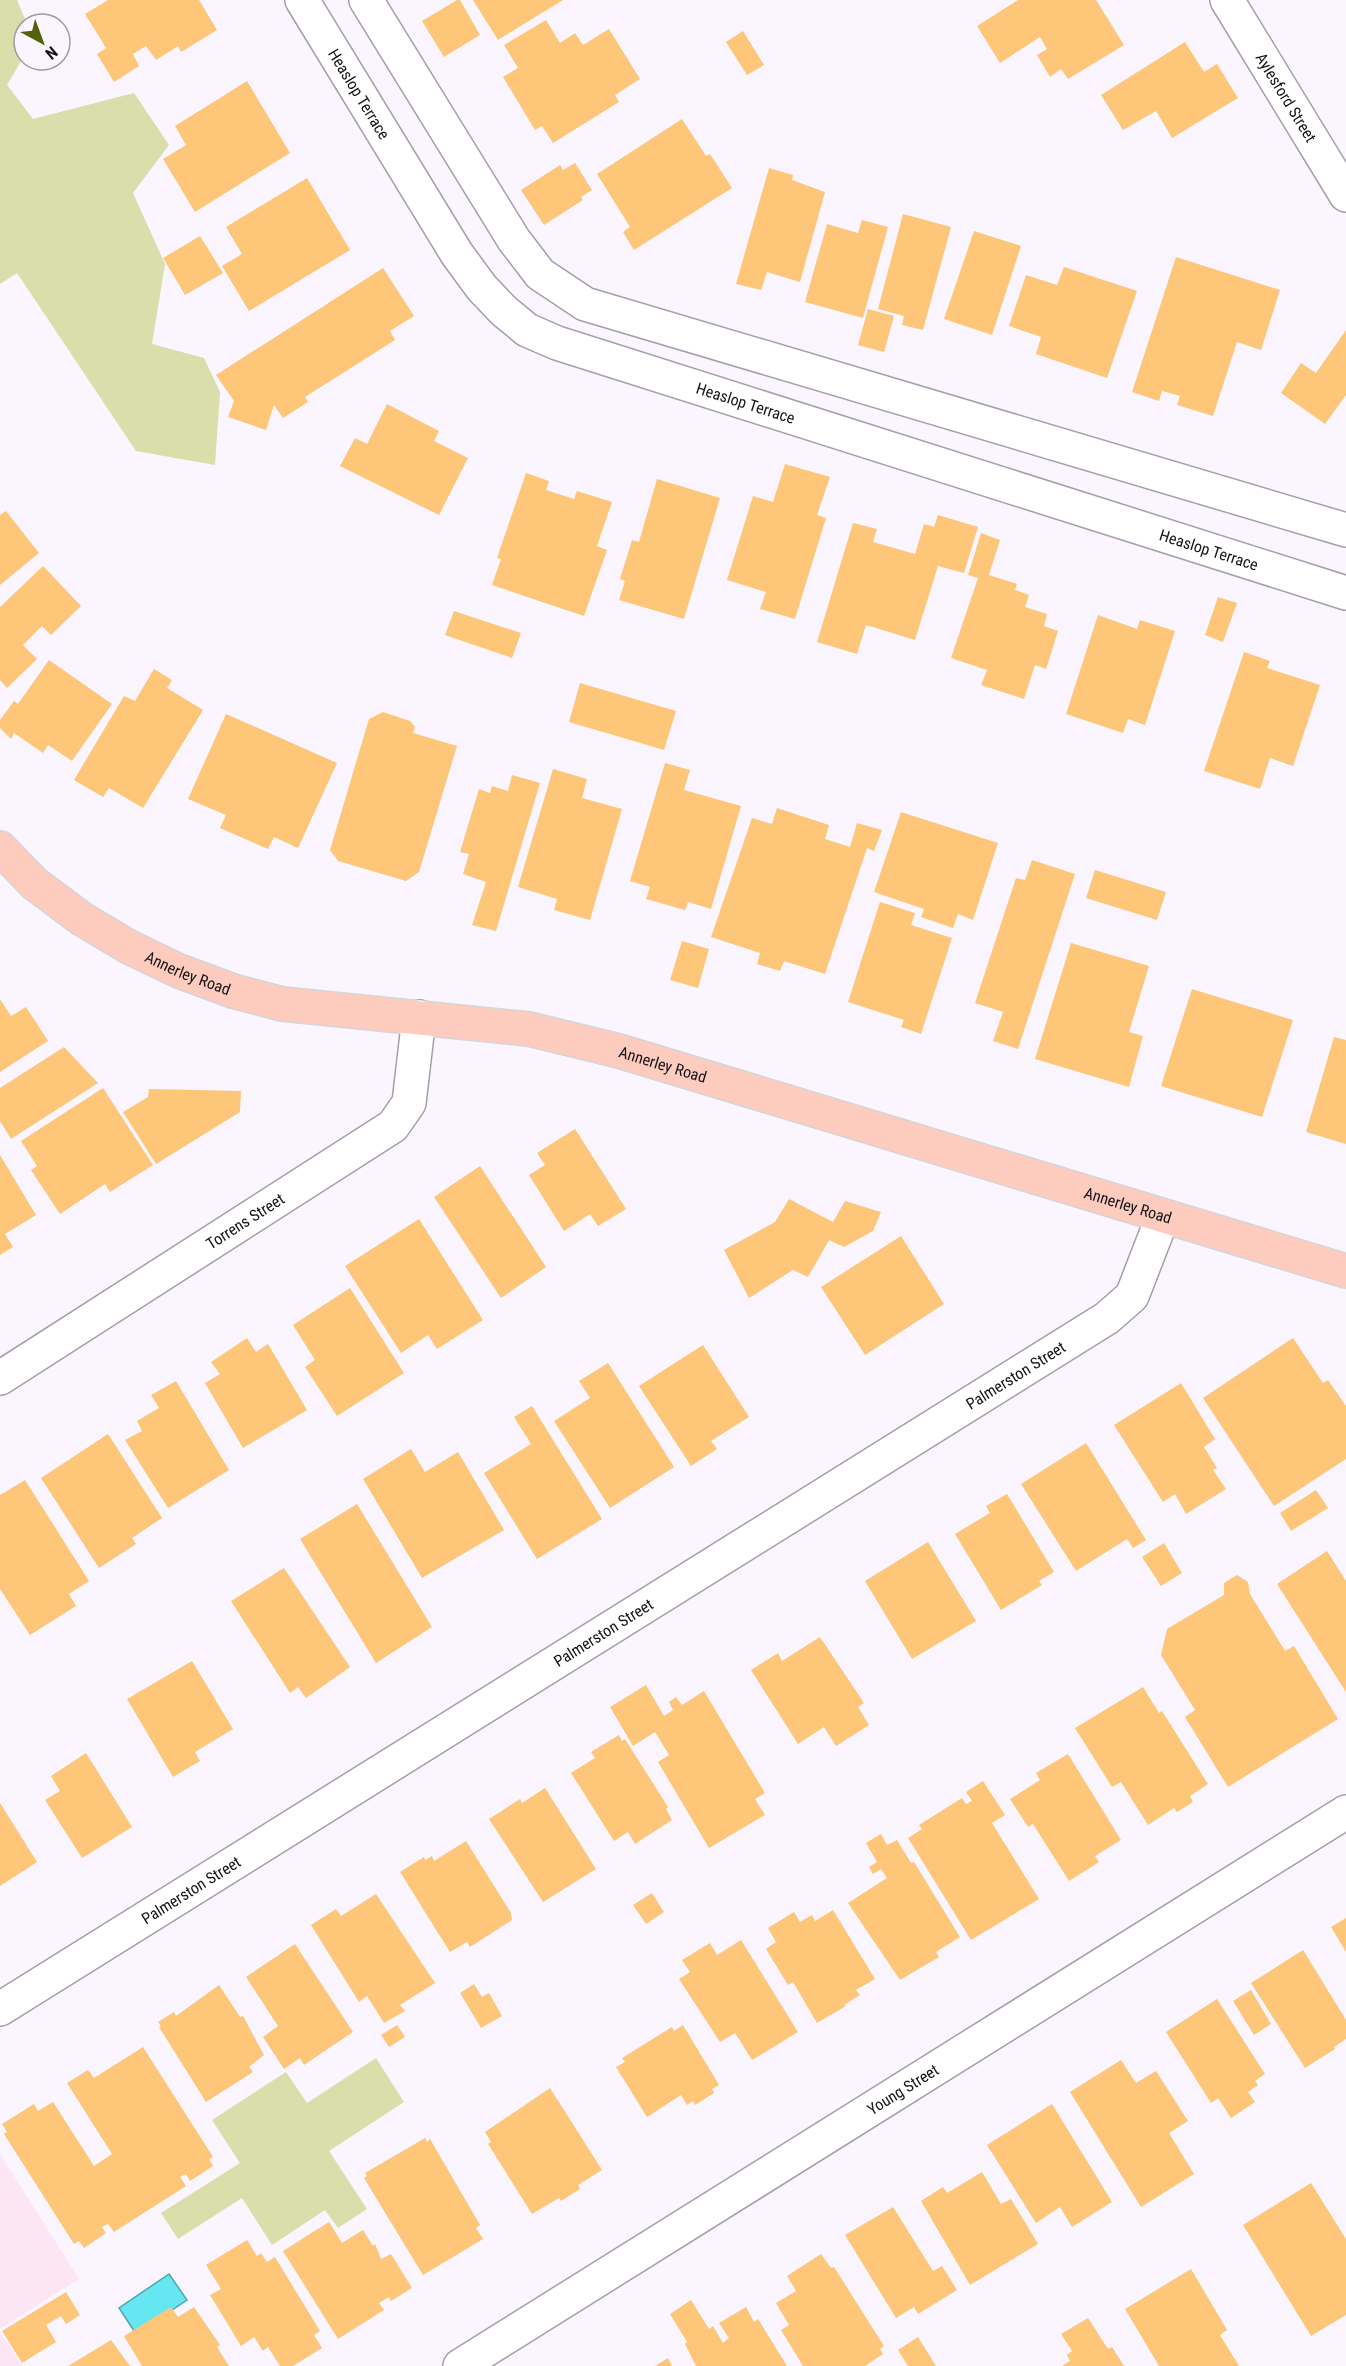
<svg xmlns="http://www.w3.org/2000/svg" width="1346" height="2366" viewBox="0 0 1346 2366" font-family="'Roboto Condensed',sans-serif">
<style>
.commercial{fill:#fde6f3}
.green{fill:#d9deaa}
.water{fill:#65e6f1;stroke:#4da7b0;stroke-width:1.5}
.building{fill:#fdc679}
.lines{fill:none;stroke-linecap:round;stroke-linejoin:round}
.minor-casing{stroke:#a59eab;stroke-width:36}
.major-casing{stroke:#d5d5d5;stroke-width:36}
.minor{stroke:#fff;stroke-width:33}
.major{stroke:#fdccbf;stroke-width:33}
.labels{text-anchor:middle;dominant-baseline:central;stroke-width:4.5;stroke-linejoin:round;paint-order:stroke}
.street-label{font-size:16px;fill:#151318;stroke:#faf5fe}
</style>
<rect width="100%" height="100%" fill="#faf5fe"/>
<!-- commercial -->
<path class="commercial" d="M0,2154l79,125 -79,50z
M0,2332l22,34h-22z"/>
<!-- green -->
<path class="green" d="M0,0h17l10,24h-3v32l-17,29 26,34 101,-26 35,52 -36,48 32,71 -13,80 52,14 16,34 -5,73 -79,-14 -119,-178 -17,11z
M376,2058l28,44 -75,49 38,58 -29,19 -13,-18 -53,35 -30,-47 -64,41 -17,-26 79,-50 -28,-43 74,-48 21,31z"/>
<!-- water -->
<path class="water" d="M169,2274l18,26 -51,34 -17,-26z"/>
<!-- building -->
<path class="building" d="M108,0h91l18,30 -36,22 -3,-6 -22,14 -10,-14 -13,8 6,12 -25,16 -17,-28 9,-6 -21,-34z
M457,0h3l20,35 -36,22 -22,-36z
M473,0h90l-65,40z
M1018,0h78l28,45 -56,34 -7,-10 -11,8 -13,-22 10,-6 -7,-12 -40,26 -23,-37z
M546,20l14,23 15,-10 8,12 26,-16 31,50 -25,16 4,7 -66,41 -11,-17 -7,4 -32,-53 15,-9 -14,-23z
M743,31l21,34 -17,10 -21,-33z
M1185,42l19,30 13,-8 21,34 -66,40 -16,-27 -33,19 -22,-35z
M247,81l43,72 -95,59 -32,-53 23,-14 -11,-19z
M682,119l24,37 4,-2 22,34 -98,62 -11,-18 7,-5 -33,-53z
M575,163l17,27 -11,7 2,3 -39,25 -23,-35 39,-25 3,5z
M769,168l24,7 -1,5 33,12 -25,90 -33,-10 -6,18 -25,-6z
M307,178l43,72 -101,61 -27,-45 20,-12 -16,-27z
M903,214l48,13 -28,103 -21,-5 2,-9 -26,-7z
M862,220l26,7 -25,91 -58,-16 22,-78 31,9z
M974,231l47,15 -29,89 -48,-16z
M200,236l23,37 -38,22 -22,-37z
M1176,257l104,33 -19,60 -24,-8 -24,74 -36,-11 3,-9 -18,-5 -3,10 -27,-9z
M1064,267l73,24 -30,87 -71,-24 5,-17 -32,-11 17,-51 31,10z
M383,268l31,48 -24,15 5,9 -90,57 3,5 -25,16 -9,-13 -8,25 -38,-13 6,-16 -18,-26z
M868,309l26,7 -10,36 -26,-7z
M1346,330v65l-21,29 -44,-31 20,-30 15,10z
M387,404l52,27 -5,10 34,17 -29,57 -99,-49 15,-28 12,6z
M785,464l45,13 -13,38 9,3 -31,101 -35,-10 6,-17 -39,-12 26,-84 20,6z
M526,473l23,8 -3,9 28,9 3,-8 35,11 -15,44 10,4 -23,66 -92,-31 9,-26 -4,-1z
M657,479l63,19 -36,121 -65,-19 6,-19 -5,-2 12,-39 7,2z
M6,511l33,42 -39,32v-70z
M938,515l40,12 -14,46 -26,-7 -23,74 -49,-15 -9,29 -40,-12 36,-119 24,6 -4,13 42,12 9,-30 10,3z
M981,533l19,7 -11,35 28,9 -2,6 14,5 -4,12 22,7 -3,12 14,5 -12,38 -11,-4 -11,34 -43,-14 6,-15 -36,-12 27,-80 -10,-3z
M43,566l38,40 -30,29 -9,-9 -19,19 14,14 -30,29 -7,-8v-73z
M1218,597l19,6 -14,39 -18,-7z
M454,611l67,22 -9,25 -67,-23z
M1098,615l39,14 3,-9 35,11 -30,94 -17,-6 -5,14 -57,-19z
M1244,652l26,9 -3,7 53,17 -27,81 -23,-8 -10,31 -56,-18z
M49,660l63,44 -40,57 -24,-16 -5,8 -29,-20 -3,6 -11,-11v-8l14,-19 4,3z
M154,669l18,11 -5,8 36,22 -60,98 -34,-20 -6,9 -29,-17 50,-84 11,5z
M580,683l96,28 -12,39 -95,-28z
M383,712l27,9 5,6 -2,6 44,13 -38,126 -13,9 -68,-20 -8,-11 39,-131z
M226,714l111,49 -39,85 -24,-11 -6,12 -48,-21 6,-13 -38,-16z
M665,763l25,7 -6,20 57,16 -30,103 -23,-7 -3,8 -39,-11 4,-12 -20,-6z
M553,769l34,10 -5,19 40,11 -32,111 -36,-10 3,-11 -39,-12z
M512,775l28,8 -44,148 -24,-6 14,-43 -23,-8 6,-20 -9,-2 19,-63 11,4 2,-7 16,5z
M777,808l52,17 -4,14 25,8 7,-24 25,7 -8,21 -7,-3 -42,126 -41,-13 -4,10 -23,-7 3,-11 -49,-16 41,-119 20,6z
M901,812l97,31 -25,77 -15,-6 -5,14 -32,-11 3,-8 -50,-17z
M1032,860l43,14 -57,175 -25,-8 10,-29 -28,-9 41,-125 9,2z
M1095,870l71,22 -9,28 -71,-22z
M880,902l35,11 -4,12 41,13 -31,96 -20,-7 3,-7 -56,-18z
M682,941l27,8 -11,39 -28,-8z
M1071,943l78,23 -20,66 14,4 -14,51 -94,-28z
M1192,989l101,31 -31,97 -101,-31z
M0,999l11,17 15,-9 22,34 -48,31z
M1334,1037l12,3v104l-40,-12z
M64,1047l34,36 -87,56 -11,-18v-33z
M103,1088l50,77 -43,27 -5,-8 -45,30 -29,-44 6,-4 -16,-25z
M149,1089l92,2 -1,21 -84,52 -33,-52 25,-15z
M575,1129l51,80 -28,17 -8,-12 -26,17 -35,-56 16,-10 -8,-12z
M0,1155l36,60 -31,19 8,13 -13,8z
M480,1166l66,101 -45,31 -67,-101z
M789,1199l44,23 12,-21 36,11 -8,19 -29,16 -15,-7 -21,37 -15,-7 -44,28 -25,-48 51,-28z
M419,1219l64,101 -46,29 -9,-14 -27,18 -56,-87z
M901,1236l43,68 -79,51 -44,-68z
M350,1288l54,85 -67,43 -32,-49 10,-7 -22,-35z
M247,1338l9,14 12,-8 39,66 -64,38 -38,-65 15,-9 -9,-12z
M1293,1338l30,45 5,-3 18,26v53l-72,47 -71,-108z
M703,1345l46,72 -38,24 6,8 -26,17 -52,-80z
M608,1363l66,104 -64,41 -56,-87 36,-23 -11,-17z
M176,1381l53,89 -61,38 -43,-68 17,-9 -5,-10 22,-13 -8,-13z
M1181,1383l34,56 -11,8 13,21 -4,2 13,19 -40,25 -11,-20 -12,8 -49,-77z
M532,1406l70,113 -65,40 -53,-86 47,-29 -17,-27z
M108,1434l54,84 -30,20 4,6 -37,24 -58,-90z
M1086,1443l60,97 -13,8 -6,-9 -51,32 -55,-87z
M411,1449l14,23 33,-20 46,78 -82,48 -59,-99z
M25,1480l64,101 -20,13 7,12 -46,29 -30,-46v-94z
M1316,1490l12,18 -37,23 -11,-18z
M1007,1494l47,78 -15,9 3,4 -41,25 -46,-76 35,-21 -4,-7z
M357,1504l75,123 -56,36 -76,-124z
M928,1542l48,79 -64,38 -47,-78z
M1164,1543l18,30 -21,13 -19,-29z
M1327,1551l19,30v111l-69,-108z
M284,1568l66,99 -44,31 -8,-11 -8,6 -59,-92z
M1237,1575l11,7 2,12 35,57 9,-5 44,73 -110,68 -43,-70 10,-7 -34,-55 6,-26 57,-34v-12z
M820,1637l44,66 -6,4 11,18 -33,21 -12,-19 -26,17 -47,-74 27,-17 4,8z
M192,1661l41,68 -38,23 5,9 -27,16 -46,-78z
M646,1685l18,31 9,-6 -4,-8 7,-5 6,8 22,-14 61,102 -10,6 10,16 -56,33 -51,-86 11,-7 -14,-23 -22,14 -23,-39z
M1143,1687l16,26 3,-2 46,73 -18,12 3,6 -16,10 -3,-4 -26,17 -27,-43 -9,5 -37,-59z
M619,1735l3,6 3,-2 43,68 -2,2 6,11 -37,24 -7,-12 -14,9 -43,-68 24,-15 -4,-6z
M86,1753l46,74 -50,31 -37,-58 15,-9 -9,-15z
M1068,1754l53,86 -26,16 4,6 -30,19 -36,-57 -5,3 -18,-28 30,-19 -4,-7z
M983,1781l22,34 -13,8 47,76 -68,41 -63,-102 14,-9 -3,-4 43,-27 4,6 6,-3 -6,-9z
M545,1788l51,81 -53,33 -54,-83 31,-20 2,4z
M0,1803l37,59 -37,24z
M881,1834l6,11 10,-5 14,23 3,-1 46,75 -24,15 3,5 -39,23 -52,-77 39,-25 -6,-9 -8,5 -4,-7 8,-5 -11,-19z
M466,1841l45,72 1,7 -42,27 -3,-5 -17,10 -50,-80 24,-15 1,3 7,-4 2,5z
M652,1893l12,19 -18,12 -13,-19z
M376,1894l59,89 -35,22 5,6 -21,12 -17,-27 -8,6 -48,-77 25,-16 5,7z
M833,1910l42,69 -19,11 4,5 -16,10 2,1 -29,17 -24,-41 -5,3 -22,-36 10,-7 -8,-14 26,-16 6,10 12,-7 3,6z
M1346,1918v34l-15,-25z
M741,1940l57,92 -46,28 -17,-27 -15,9 -41,-63 11,-7 -8,-12 28,-17 7,12z
M295,1944l58,88 -49,33 -4,-7 -16,11 -21,-32 15,-11 -32,-49z
M1303,1950l43,70v19l-12,8 1,2 -30,19 -54,-85z
M474,1984l8,13 7,-4 13,23 -21,12 -21,-35z
M219,1985l21,32 3,-1 21,39 -15,12 4,5 -47,30 -47,-75 2,-1 -3,-4 16,-10 2,4z
M1251,1990l20,34 -17,11 -21,-34z
M1217,1999l48,75 -10,7 3,4 -10,7 7,10 -24,16 -13,-20 -7,5 -45,-71z
M397,2025l8,12 -16,10 -8,-12z
M683,2025l36,60 -7,4 2,4 -19,12 -2,-4 -6,4 -6,-10 -34,22 -31,-50 9,-5 -3,-4 50,-31 2,4z
M143,2047l70,110 -4,2 4,7 -23,15 -4,-7 -6,3 6,9 -72,46 -6,-8 -6,3 4,6 -22,15 -5,-7 -5,3 -70,-110 3,-2 -5,-8 32,-20 4,7 15,-9 41,64 18,-12 -45,-71 21,-13 6,8z
M1121,2060l15,23 20,-12 32,50 -19,12 25,41 -53,33 -71,-115z
M550,2088l52,82 -24,15 2,4 -19,12 -2,-3 -27,16 -44,-70 3,-2 -6,-10z
M1052,2104l60,98 -40,25 -12,-20 -24,16 -49,-78z
M425,2138l2,4 3,-3 50,86 -4,3 7,11 -60,36 -59,-97 3,-2 -2,-3z
M982,2172l19,32 10,-5 27,45 -68,41 -49,-84 22,-14 4,6z
M1311,2183l35,56v76l-35,21 -68,-111z
M893,2207l40,64 9,-5 15,24 -39,24 -4,-7 -18,11 -51,-83z
M329,2222l13,21 21,-13 10,16 2,-2 6,15 10,-5 21,34 -21,13 -2,-4 -10,6 5,7 -46,29 -55,-88z
M247,2240l10,16 4,-3 6,9 8,-5 45,74 -6,4 8,13 -29,18h-13l-12,-19 -5,4 -9,-14 -13,9 -31,-51 11,-6 -15,-24z
M821,2254l10,14 3,-1 50,79 -4,3 3,5 -18,12h-62l-22,-36 8,-5 -13,-22 20,-12 -9,-15z
M1191,2269l36,61 -7,5 19,31h-80l-34,-57z
M66,2292l14,23 -14,9 -5,-8 -15,9 10,17 -34,21 -20,-32z
M691,2300l18,29 4,-3 10,17 6,-5 -10,-15 27,-16 8,15 4,-3 29,47h-91l-11,-22 2,-2 -17,-28z
M171,2307l7,10 16,-10 26,38 -3,2 12,19h-87l-18,-30z
M1088,2318l20,31 4,-2 12,19h-62l8,-5 -3,-6 5,-4 -11,-17z
M918,2337l18,29h-28l-10,-16z
M111,2340l19,26h-62z
M668,2358l4,8h-17z"/>
<g class="lines">
<defs>
<g id="minor">
<path id="s1" d="M302,0l155,254 25,34 22,23 23,19 30,13 789,250"/>
<path d="M366,0l148,240 26,34 45,30 761,226"/>
<path id="s2" d="M1227,0l119,195"/>
<path id="s3" d="M0,1378l393,-252 16,-23 10,-86"/>
<path id="s4" d="M0,2009l1107,-691 25,-22 31,-80"/>
<path id="s5" d="M460,2366l886,-554"/>
</g>
<g id="major">
<path id="s6" d="M0,848l35,36 47,35 47,28 50,24 54,20 49,13 247,25 90,22 727,220"/>
</g>
</defs>
<!-- minor casing -->
<use href="#minor" class="minor-casing"/>
<!-- major casing -->
<use href="#major" class="major-casing"/>
<!-- minor -->
<use href="#minor" class="minor"/>
<!-- major -->
<use href="#major" class="major"/>
</g>
<g class="labels">
<!-- street labels -->
<g class="street-label">
<text stroke="none"><textPath href="#s1" startOffset="110">Heaslop Terrace</textPath></text>
<text stroke="none"><textPath href="#s2" startOffset="114">Aylesford Street</textPath></text>
<text stroke="none"><textPath href="#s1" startOffset="632">Heaslop Terrace</textPath></text>
<text stroke="none"><textPath href="#s1" startOffset="1118">Heaslop Terrace</textPath></text>
<text stroke="none"><textPath href="#s6" startOffset="228">Annerley Road</textPath></text>
<text stroke="none"><textPath href="#s6" startOffset="714">Annerley Road</textPath></text>
<text stroke="none"><textPath href="#s6" startOffset="1200">Annerley Road</textPath></text>
<text stroke="none"><textPath href="#s3" startOffset="291">Torrens Street</textPath></text>
<text stroke="none"><textPath href="#s4" startOffset="1197">Palmerston Street</textPath></text>
<text stroke="none"><textPath href="#s4" startOffset="711">Palmerston Street</textPath></text>
<text stroke="none"><textPath href="#s4" startOffset="225">Palmerston Street</textPath></text>
<text stroke="none"><textPath href="#s5" startOffset="522">Young Street</textPath></text>
</g>
</g>
<!-- north arrow -->
<g transform="translate(42 42) rotate(139)"><circle r="28" fill="#faf5fe" stroke="#9e9ba2" stroke-width="1.5"/>
<path d="M0-4.5L10 22L0 15L-10 22Z" fill="#50630a"/>
<text y="-9" font-size="16" font-weight="bold" text-anchor="middle" fill="#151318">N</text>
</g>
</svg>
